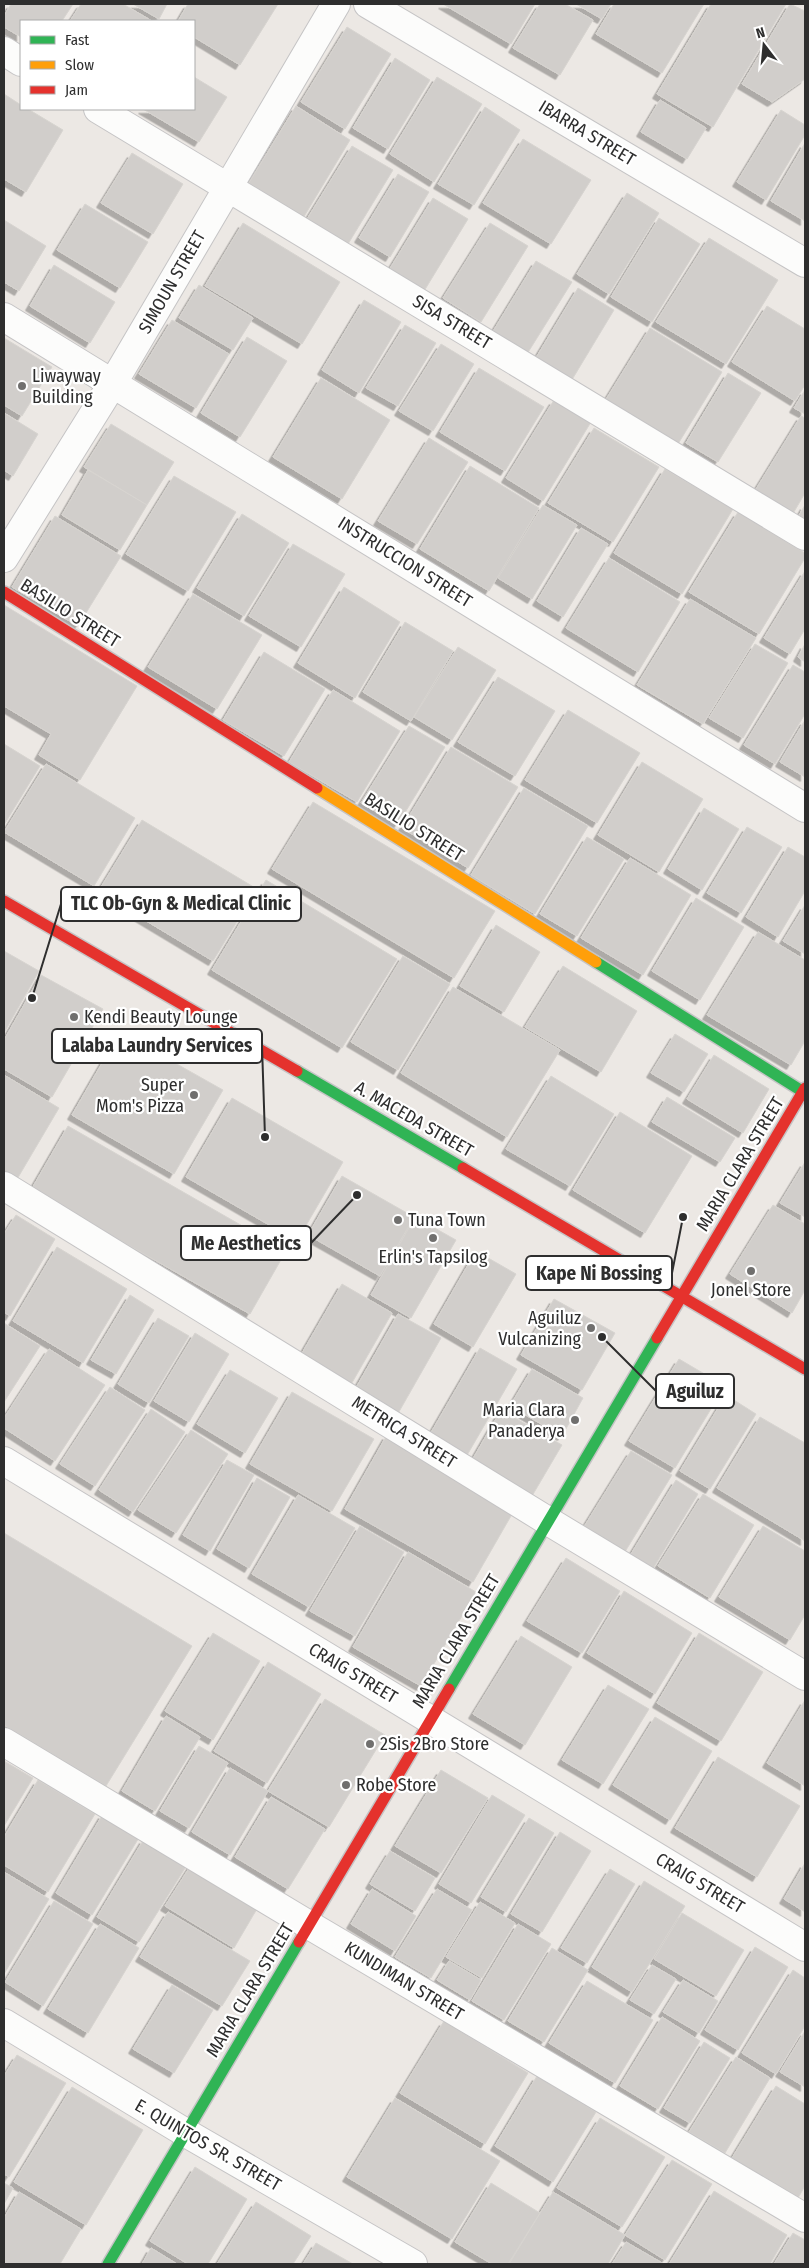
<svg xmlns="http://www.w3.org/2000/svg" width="809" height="2268" viewBox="0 0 809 2268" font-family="'Fira Sans Condensed',sans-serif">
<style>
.building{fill:#d1cecb;stroke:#d7d4d0;filter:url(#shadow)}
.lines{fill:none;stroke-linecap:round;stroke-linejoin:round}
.street-casing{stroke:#c5c4c5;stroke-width:30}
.fast-casing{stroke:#c5c4c5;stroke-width:14}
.slow-casing{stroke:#c5c4c5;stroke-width:14}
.jam-casing{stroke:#c5c4c5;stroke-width:14}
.street{stroke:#fcfcfb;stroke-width:28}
.fast{stroke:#30b455;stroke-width:11}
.slow{stroke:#ff9f0a;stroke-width:11}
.jam{stroke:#e5322d;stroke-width:11}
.poi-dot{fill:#706f6e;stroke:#fff;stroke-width:2}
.labels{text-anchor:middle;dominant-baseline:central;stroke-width:4.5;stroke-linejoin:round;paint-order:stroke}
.street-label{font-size:18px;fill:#2e2e2e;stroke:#fff}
.poi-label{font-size:18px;fill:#2e2e2e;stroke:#fff;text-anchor:start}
.leader{fill:none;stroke:#2e2e2e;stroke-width:2}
.callout-dot{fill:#2e2e2e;stroke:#fff;stroke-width:2}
.callout{fill:#fff;stroke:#2e2e2e;stroke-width:2}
.callout-label{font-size:19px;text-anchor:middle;font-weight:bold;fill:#2e2e2e}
</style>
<defs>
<filter id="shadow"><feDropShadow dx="-4.5" dy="4.5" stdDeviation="0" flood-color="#0004"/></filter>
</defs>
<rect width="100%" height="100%" fill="#ece8e4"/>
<!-- building -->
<path class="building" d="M11,4h62l-11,17h-41v16l-17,-10v-11z
M81,4h42l29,17h-82z
M133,4h34l-8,15z
M188,4h90l-38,61 -46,-28v-16h-16z
M443,4h92l-24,40z
M540,4h25l28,16 -33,55 -47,-27z
M576,4h35l-9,15z
M614,4h90l-42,69 -66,-39z
M711,4h75l-73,123 -56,-33z
M790,4l15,7v68l-33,23 -30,-18z
M347,27l44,27 -46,75 -44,-27z
M395,58l35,22 -42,69 -35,-21z
M194,77l33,20 -28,45 -56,-33h51z
M437,77l45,27 -48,78 -44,-28z
M4,94l17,11v4h7l35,21 -37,62 -22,-13z
M660,100l46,28 -19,31 -46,-27z
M296,106l54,34 -48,80 -55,-34z
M485,107l35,23 -46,75 -36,-21z
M781,110l24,15v10l-39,65 -29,-18z
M523,139l68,41 -40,64 -68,-41z
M805,143v78l-34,-20z
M352,146l41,24 -48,79 -41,-25z
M132,153l51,31 -30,50 -52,-31z
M398,174l31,18 -39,65 -31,-19z
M627,193l32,20 -50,81 -32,-20z
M433,198l35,21 -47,77 -35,-21z
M85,204l63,38 -28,46 -63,-38z
M659,218l41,26 -48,78 -41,-25z
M4,220l42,26 -27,45 -15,-9z
M243,223l97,59 -38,62 -97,-58z
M490,223l38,23 -47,76 -38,-24z
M709,238l69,42 -52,84 -70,-42z
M536,261l36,21 -45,72 -35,-21z
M54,265l61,37 -25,41 -60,-37z
M199,285l54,33 -20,32 -54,-32z
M578,288l36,22 -44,73 -36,-22z
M364,300l37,22 -42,71 -37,-23z
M767,306l38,23v56l-10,16 -63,-39z
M172,320l57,34 -33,54 -57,-34z
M405,325l31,18 -38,63 -32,-18z
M650,328l72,44 -44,72 -73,-43z
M247,337l40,24 -47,76 -39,-24z
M4,338l48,29 -30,49 -18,-11z
M441,344l33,20 -41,67 -34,-20z
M479,368l65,39 -39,64 -65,-39z
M728,373l33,20 -43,69 -32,-19z
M321,378l69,42 -48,79 -69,-42z
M805,390v24l-11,-6z
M554,400l37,22 -48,79 -37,-23z
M4,413l34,21 -25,42 -9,-6z
M801,416l4,2v75l-14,24 -38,-23z
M111,424l63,38 -27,43 -63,-38z
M594,428l65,39 -46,75 -65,-39z
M429,438l39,24 -51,82 -39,-23z
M470,466l69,42 -50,83 -69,-42z
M665,469l68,40 -51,85 -68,-41z
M88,470l59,35 -27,45 -58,-35z
M174,476l62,36 -48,79 -62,-37z
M543,505l34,20 -45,74 -34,-21z
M805,505v17l-7,-5z
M738,512l67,41v5l-46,76 -70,-42z
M242,514l47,29 -45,73 -47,-28z
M55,516l66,40 -43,70 -66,-39z
M581,528l27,16 -45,73 -26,-16z
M293,544l52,30 -44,73 -52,-31z
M609,558l71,44 -42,70 -72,-44z
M805,571v58l-15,25 -26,-16z
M344,587l56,35 -45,76 -57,-35z
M193,594l69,41 -45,74 -69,-42z
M690,599l66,39 -53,86 -66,-39z
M4,605l133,81 -57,94 -41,-25 12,-21 -47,-28z
M405,622l48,29 -42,70 -48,-29z
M755,644l33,19 -45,75 -34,-20z
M805,644v18l-7,-5z
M458,647l38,23 -44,70 -38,-23z
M264,652l61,37 -41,67 -61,-36z
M793,665l12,7v42l-30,50 -31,-19z
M498,677l57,34 -40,65 -57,-34z
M333,690l67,41 -43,71 -68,-40z
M568,710l72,43 -43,70 -72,-43z
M805,720v57l-25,-15z
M409,726l36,21 -47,77 -37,-21z
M4,744l36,22 -36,59z
M451,747l67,40 -50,81 -66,-40z
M642,762l61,37 -44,73 -61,-37z
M46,764l89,54 -41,68 -90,-54z
M524,788l64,38 -53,88 -64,-39z
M313,802l182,109 -41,67 -182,-109z
M704,808l35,21 -37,61 -34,-21z
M142,820l115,69 -44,72 -115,-69z
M747,827l35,20 -41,66 -34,-20z
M587,837l37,22 -47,77 -37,-22z
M788,847l17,10v34l-27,46 -32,-20z
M630,858l61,37 -48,80 -62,-37z
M266,880l131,79 -55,89 -130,-78z
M696,898l48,29 -44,73 -48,-29z
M805,905v49l-22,-13z
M496,925l44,27 -36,60 -44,-26z
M758,932l47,28v81l-14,24 -84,-50z
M4,951l35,20 -35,62z
M403,956l47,28 -52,86 -47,-28z
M563,966l74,45 -36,61 -76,-45z
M41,975l62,34 -51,88 -48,-28v-29z
M453,987l107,63 -53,87 -106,-64z
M120,1032l103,58 -49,84 -102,-59z
M675,1034l33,20 -24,38 -33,-19z
M714,1055l55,34 -26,44 -56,-34z
M4,1075l55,33 -46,78 -9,-6z
M551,1076l63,38 -44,72 -64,-37z
M667,1097l68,41 -15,24 -68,-40z
M232,1098l111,64 -46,79 -111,-64z
M620,1112l72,44 -47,77 -72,-43z
M68,1126l218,125 -36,63 -219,-124z
M805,1162v55l-25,-14z
M342,1176l72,41 -34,59 -72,-41z
M773,1205l32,19v66l-13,23 -62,-39z
M16,1215l39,24 -45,77 -6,-4v-78z
M415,1217l41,23 -45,78 -40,-23z
M57,1247l70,42 -44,74 -70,-42z
M476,1251l40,23 -43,73 -39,-23z
M342,1284l50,29 -43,75 -51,-28z
M130,1295l24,15 -38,64 -25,-14z
M554,1299l61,34 -33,57 -61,-35z
M398,1314l43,24 -45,79 -43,-24z
M158,1318l31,18 -40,67 -31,-19z
M4,1323l36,23 -36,56z
M195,1333l34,21 -40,68 -35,-21z
M480,1348l37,21 -51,88 -37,-21z
M49,1349l56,36 -50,76 -51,-33v-10z
M679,1359l46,27 -50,82 -46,-27z
M532,1369l51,29 -21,38 -52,-30z
M230,1370l48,28 -33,55 -48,-29z
M110,1387l35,23 -50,76 -35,-22z
M292,1392l82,47 -42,72 -82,-47z
M726,1395l30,19 -46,75 -30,-18z
M151,1409l34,23 -52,80 -34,-22z
M501,1410l61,35 -30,51 -61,-34z
M760,1417l45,26v98l-88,-53z
M191,1430l37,24 -52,79 -38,-23z
M387,1435l128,74 -42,73 -128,-73z
M631,1451l41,24 -49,80 -41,-25z
M227,1460l27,15 -44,76 -27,-16z
M257,1478l33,19 -41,71 -32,-19z
M676,1480l22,14 -47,78 -23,-13z
M703,1494l51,31 -44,73 -52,-32z
M298,1495l57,33 -46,79 -57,-33z
M360,1526l44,26 -49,84 -45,-25z
M763,1526l42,25v64l-15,25 -71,-43z
M4,1533l188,113 -86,140 -102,-61z
M408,1552l68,40 -55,94 -68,-39z
M566,1558l54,33 -38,62 -55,-32z
M624,1591l68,42 -37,61 -68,-41z
M213,1633l47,28 -47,79 -48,-29z
M699,1633l64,39 -42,69 -64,-38z
M521,1636l51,31 -47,78 -52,-31z
M268,1662l53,32 -54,89 -53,-32z
M608,1685l41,24 -46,75 -41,-24z
M325,1699l60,36 -56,92 -61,-36z
M805,1700v86l-38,-23z
M166,1716l34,21 -45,74 -33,-20z
M655,1717l57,34 -42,69 -57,-35z
M199,1746l29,17 -39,65 -29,-17z
M718,1757l82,49 -43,71 -82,-49z
M4,1761l29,17 -29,48z
M230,1768l38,23 -38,64 -38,-23z
M441,1770l47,28 -47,75 -46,-27z
M38,1780l57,34 -47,78 -44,-27v-28z
M492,1795l33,20 -54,88 -32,-19z
M271,1797l54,32 -37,60 -53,-32z
M103,1814l37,22 -48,79 -36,-22z
M529,1818l25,15 -48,79 -25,-15z
M560,1832l31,19 -49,81 -31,-18z
M144,1839l43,26 -48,77 -42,-25z
M390,1851l45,27 -20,33 -45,-27z
M193,1862l68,40 -27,46 -69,-42z
M805,1863v49l-21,-13z
M610,1869l25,15 -48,79 -26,-15z
M4,1872l45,27 -45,75z
M644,1881l41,25 -53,86 -40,-25z
M372,1889l44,27 -21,35 -44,-27z
M437,1889l35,21 -41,68 -36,-21z
M54,1901l39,23 -50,82 -38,-24z
M480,1902l35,21 -33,55 -36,-21z
M168,1912l82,49 -28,45 -82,-49z
M682,1913l62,37 -28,46 -62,-37z
M100,1924l39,24 -51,85 -40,-24z
M518,1924l33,20 -47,76 -32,-19z
M755,1947l33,20 -50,83 -33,-20z
M552,1948l36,22 -44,72 -36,-21z
M449,1961l32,19 -11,20 -33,-20z
M652,1965l24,14 -22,35 -24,-14z
M793,1970l12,8v48l-29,48 -34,-21z
M683,1980l35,21 -19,32 -36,-21z
M587,1981l66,39 -38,63 -66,-40z
M172,1985l41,25 -39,63 -41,-24z
M662,2017l38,24 -42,68 -38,-23z
M444,2021l84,52 -43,71 -85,-51z
M805,2031v56l-25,-15z
M704,2042l26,16 -40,65 -26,-15z
M17,2055l49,28 -57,94 -5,-3v-98z
M736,2057l34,21 -45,75 -36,-21z
M537,2076l59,36 -43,70 -58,-36z
M776,2086l29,18v82l-7,12 -66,-40z
M72,2087l71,43 -57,95 -72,-43z
M395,2098l105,63 -48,78 -105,-62z
M600,2118l65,39 -43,70 -65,-39z
M672,2160l40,24 -47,76 -40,-25z
M195,2167l52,32 -39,65h-20l-38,-23z
M4,2183l9,5 -9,16z
M491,2183l49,30 -32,51h-16l-37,-22z
M714,2191l73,44 -17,29h-101z
M19,2192l62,37 -21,35h-56v-46z
M553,2192l72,43 -17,29h-99z
M256,2202l55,34 -18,28h-76z
M793,2233l12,7v24h-31z
M626,2242l38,22h-52z
M316,2243l37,21h-50z
M151,2248l26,16h-35z"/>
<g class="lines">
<defs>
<path id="street" d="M368,4l437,259
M4,51l17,11
M98,109l707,427
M4,317l801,491
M4,558l109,-175 223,-379
M4,1186l544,335 257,155
M4,1461l801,486
M4,1742l305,183 496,293
M4,2023l182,110 227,131"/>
<path id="fast" d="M596,962l209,131
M297,1071l166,97
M449,1689l208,-351
M108,2264l191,-322"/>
<path id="slow" d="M317,788l279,174"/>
<path id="jam" d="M4,592l313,196
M4,901l293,170
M463,1168l342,201
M657,1338l148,-250
M299,1942l150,-253"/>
</defs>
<!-- street casing -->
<use href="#street" class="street-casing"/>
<!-- fast casing -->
<use href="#fast" class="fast-casing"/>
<!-- slow casing -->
<use href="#slow" class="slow-casing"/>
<!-- jam casing -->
<use href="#jam" class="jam-casing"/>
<!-- street -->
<use href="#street" class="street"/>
<!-- fast -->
<use href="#fast" class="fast"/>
<!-- slow -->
<use href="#slow" class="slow"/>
<!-- jam -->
<use href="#jam" class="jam"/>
</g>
<!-- markers -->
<g class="poi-dot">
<circle cx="22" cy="386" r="5"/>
<circle cx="74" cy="1017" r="5"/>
<circle cx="194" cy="1095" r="5"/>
<circle cx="398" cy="1220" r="5"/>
<circle cx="433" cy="1238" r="5"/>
<circle cx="751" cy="1271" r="5"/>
<circle cx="591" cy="1328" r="5"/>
<circle cx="575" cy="1420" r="5"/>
<circle cx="370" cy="1744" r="5"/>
<circle cx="346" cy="1785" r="5"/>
</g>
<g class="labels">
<!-- street labels -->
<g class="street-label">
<text transform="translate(587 133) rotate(31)">IBARRA STREET</text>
<text transform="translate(172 282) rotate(-60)">SIMOUN STREET</text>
<text transform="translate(452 322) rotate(31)">SISA STREET</text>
<text transform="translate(405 562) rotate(32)">INSTRUCCION STREET</text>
<text transform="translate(70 613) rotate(32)">BASILIO STREET</text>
<text transform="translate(414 827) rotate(32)">BASILIO STREET</text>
<text transform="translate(414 1119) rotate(30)">A. MACEDA STREET</text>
<text transform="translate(740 1164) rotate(-59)">MARIA CLARA STREET</text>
<text transform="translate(404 1432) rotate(32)">METRICA STREET</text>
<text transform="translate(456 1641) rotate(-59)">MARIA CLARA STREET</text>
<text transform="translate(353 1673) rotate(31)">CRAIG STREET</text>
<text transform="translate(700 1883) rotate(31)">CRAIG STREET</text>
<text transform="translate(404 1981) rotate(31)">KUNDIMAN STREET</text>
<text transform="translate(250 1990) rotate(-59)">MARIA CLARA STREET</text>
<text transform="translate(208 2145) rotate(30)">E. QUINTOS SR. STREET</text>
</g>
<!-- poi labels -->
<g class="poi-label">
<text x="32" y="376">Liwayway<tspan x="32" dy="21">Building</tspan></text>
<text x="84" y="1017">Kendi Beauty Lounge</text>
<text x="184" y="1085" text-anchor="end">Super<tspan x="184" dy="21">Mom's Pizza</tspan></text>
<text x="408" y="1220">Tuna Town</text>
<text x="433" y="1257" text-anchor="middle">Erlin's Tapsilog</text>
<text x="751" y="1290" text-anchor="middle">Jonel Store</text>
<text x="581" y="1318" text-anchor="end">Aguiluz<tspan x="581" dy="21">Vulcanizing</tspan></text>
<text x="565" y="1410" text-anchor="end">Maria Clara<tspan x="565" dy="21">Panaderya</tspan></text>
<text x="380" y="1744">2Sis 2Bro Store</text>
<text x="356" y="1785">Robe Store</text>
</g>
</g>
<!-- callouts -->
<path class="leader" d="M32 998L61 904M265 1137L262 1046M357 1195L311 1243M683 1217L672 1273M602 1337L656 1391"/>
<g class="callout-dot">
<circle cx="32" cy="998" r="5"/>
<circle cx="265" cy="1137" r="5"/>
<circle cx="357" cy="1195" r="5"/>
<circle cx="683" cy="1217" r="5"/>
<circle cx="602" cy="1337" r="5"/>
</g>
<g class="callout">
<rect x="61" y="887" width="240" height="34" rx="5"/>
<rect x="52" y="1029" width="210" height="34" rx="5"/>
<rect x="181" y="1226" width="130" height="34" rx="5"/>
<rect x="526" y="1256" width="146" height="34" rx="5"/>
<rect x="656" y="1374" width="78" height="34" rx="5"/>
</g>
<g class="callout-label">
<text x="181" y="910">TLC Ob-Gyn &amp; Medical Clinic</text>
<text x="157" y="1052">Lalaba Laundry Services</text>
<text x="246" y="1250">Me Aesthetics</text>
<text x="599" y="1280">Kape Ni Bossing</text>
<text x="695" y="1398">Aguiluz</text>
</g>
<!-- border -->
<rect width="809" height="2268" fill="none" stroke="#2e2e2e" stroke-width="10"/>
<!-- legend -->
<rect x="20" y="20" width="175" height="90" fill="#ffffff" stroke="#ababab"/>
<rect x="30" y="36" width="25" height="8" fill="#30b455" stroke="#ababab"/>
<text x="65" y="45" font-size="15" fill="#2e2e2e">Fast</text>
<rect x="30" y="61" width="25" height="8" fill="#ff9f0a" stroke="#ababab"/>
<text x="65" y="70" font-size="15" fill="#2e2e2e">Slow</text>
<rect x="30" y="86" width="25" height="8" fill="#e5322d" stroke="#ababab"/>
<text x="65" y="95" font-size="15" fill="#2e2e2e">Jam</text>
<!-- north arrow -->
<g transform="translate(764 45) rotate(344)" stroke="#ffffff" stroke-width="4" paint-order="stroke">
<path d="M0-4L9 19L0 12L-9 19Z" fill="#2e2e2e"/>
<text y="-8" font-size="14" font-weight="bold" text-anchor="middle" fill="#2e2e2e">N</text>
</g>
</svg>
